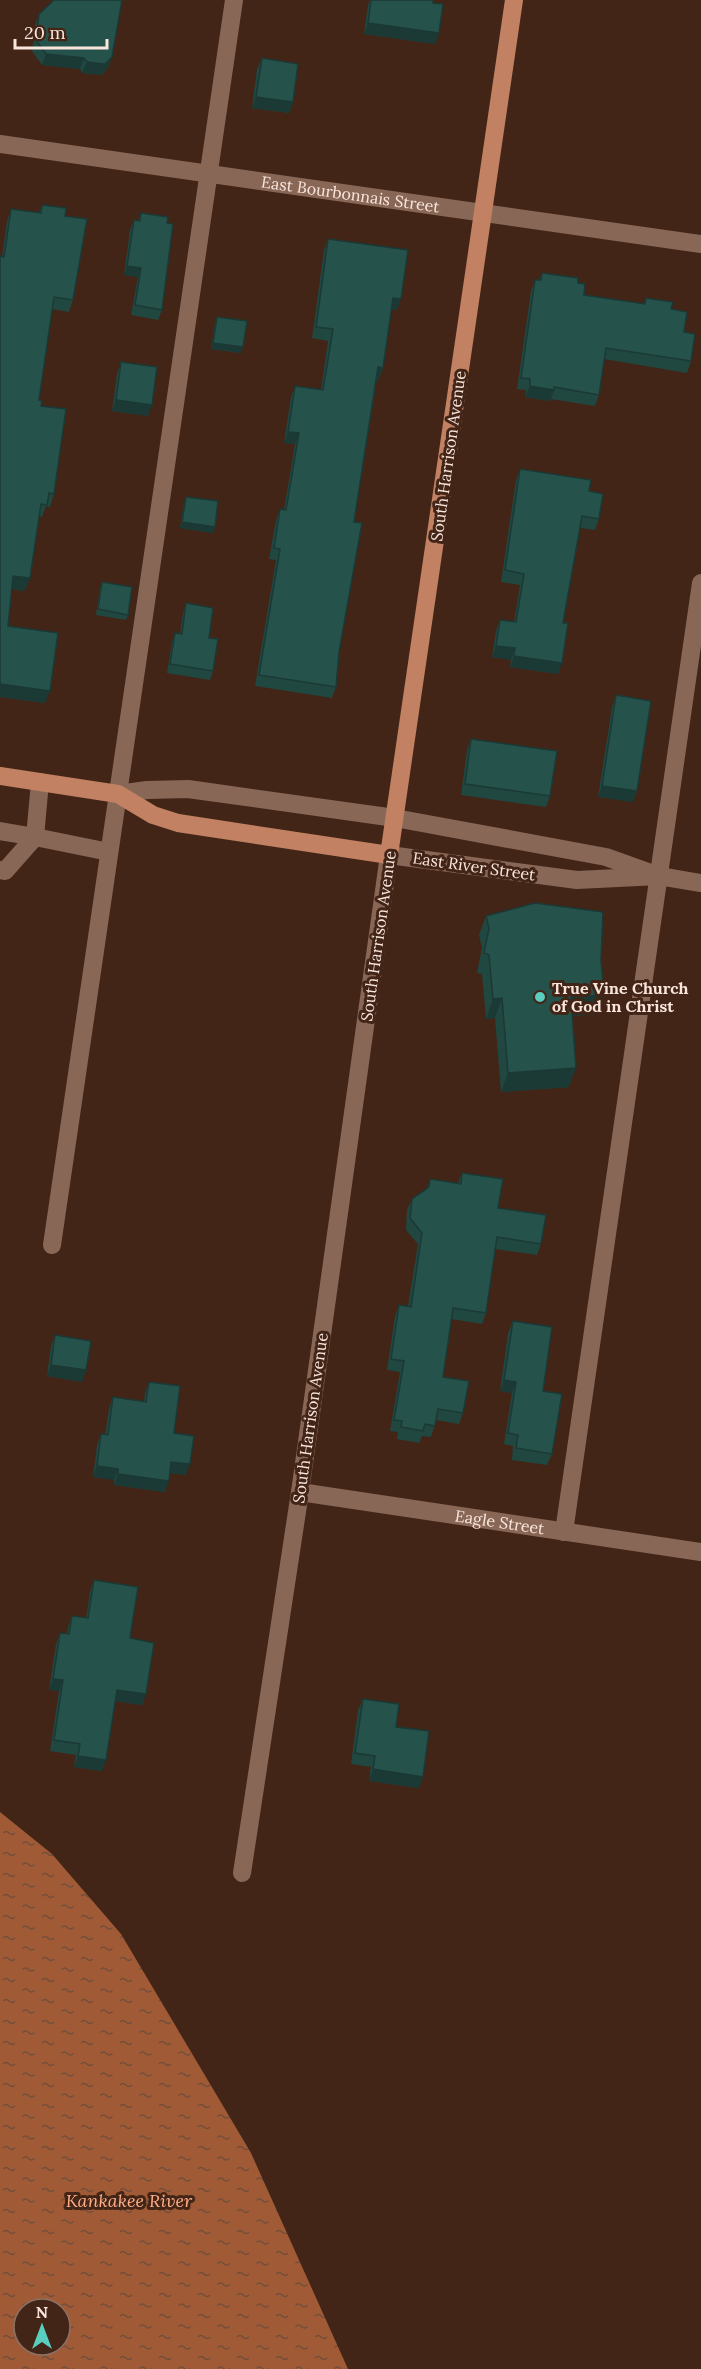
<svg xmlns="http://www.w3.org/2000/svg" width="701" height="2369" viewBox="0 0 701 2369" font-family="Lora,serif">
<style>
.water{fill:url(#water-ripples);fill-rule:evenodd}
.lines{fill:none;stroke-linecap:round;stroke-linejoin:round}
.minor{stroke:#896757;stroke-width:18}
.major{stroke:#c18162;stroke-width:18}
.wall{fill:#214741}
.shaded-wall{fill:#1b3935}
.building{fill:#26524c;stroke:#1b3935;stroke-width:1.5}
.poi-dot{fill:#59cebf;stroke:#422517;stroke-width:2}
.labels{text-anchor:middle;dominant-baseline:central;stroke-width:6;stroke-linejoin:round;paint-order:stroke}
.street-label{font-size:16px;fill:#f9e5dc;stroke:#422517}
.poi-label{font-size:16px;font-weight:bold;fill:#f9e5dc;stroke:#422517;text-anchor:start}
.water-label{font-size:18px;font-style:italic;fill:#fead86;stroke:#422517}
</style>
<defs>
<pattern id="water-ripples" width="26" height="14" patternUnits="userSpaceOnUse" patternTransform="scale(1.5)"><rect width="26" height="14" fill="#a05a35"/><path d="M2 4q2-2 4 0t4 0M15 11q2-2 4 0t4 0" fill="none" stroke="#714e3c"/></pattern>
</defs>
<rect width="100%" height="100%" fill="#422517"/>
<!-- water -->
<path class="water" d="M0,1812l52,42 69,80 130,219 97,216h-348zM24,2309h36v36h-36z"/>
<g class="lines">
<!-- minor -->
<g class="minor">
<path id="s1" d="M0,144l701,100"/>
<path d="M118,794l29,-4 41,-1 207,29 211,39 53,19 42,7"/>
<path d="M0,831l35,6 5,-55"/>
<path d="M0,870l5,1 30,-34 74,15"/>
<path d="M52,1245l182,-1245"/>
<path id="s2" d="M300,1492l401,60"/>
<path d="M564,1532l137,-949"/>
<path d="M242,1873l58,-381 89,-637 188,25 82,-4"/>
</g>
<!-- major -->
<path class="major" d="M0,776l118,18 35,21 25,8 211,32 125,-855"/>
</g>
<!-- wall -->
<path class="wall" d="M370,0h63v3l6,30 -4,11 -71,-10 4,-29z
M39,14l69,54 -7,7 -19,-2 -2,-4 -38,-4 -10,-14 3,-26z
M262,58l31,44 -4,11 -37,-5 5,-39z
M42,205l23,11 8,84 -4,12 -17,-3 -13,91 2,6 13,88 -4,13 -4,-1 -4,11 -3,-1 -14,75 -14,-2 -3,37 37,77 -45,-6 2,-440 5,-36 4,-12 28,4z
M141,213l26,10 -5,87 -4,10 -27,-5 7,-38 -14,-2 6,-45 4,-10 4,1z
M328,239l69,71 -6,-1 -8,59 -4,11h-2l-23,143 -18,165 -4,11 -77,-12 21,-126 -7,-1 7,-39 4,-11 4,1 11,-66 -11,-1 7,-46 4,-11 26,4 7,-49 -16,-3 12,-88z
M542,273l36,10 6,12 60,9 2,-6 25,11 13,23 7,29 -4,12 -83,-14 -5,36 -4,11 -44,-7 -1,2 -25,-4 1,-7 -9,-1 14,-98 4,-11h4z
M217,317l24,36 -30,-4 4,-26z
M121,362l27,54 -36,-5 5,-37z
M520,469l69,22 10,28 -4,11 -15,-2 -17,95 -5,51 -48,-7 1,-7 -19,-3 4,-26 4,-11 14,2 6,-37 -19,-3 15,-102z
M186,497l29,30 -2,6 -33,-5 4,-25z
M102,582l26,33 -2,5 -30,-5 4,-27z
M186,603l23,35 4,33 -3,9 -43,-7 5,-31 3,-9 5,1 3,-21z
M616,695l21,96 -4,11 -35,-5 14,-90z
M471,739l79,57 -4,11 -85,-12 6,-45z
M486,916l111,98 -24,2 -4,71 -68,5 -6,-74 -9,1 -4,-45 -5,-1 5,-25 -3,-13z
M462,1173l36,35 43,36 -4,11 -42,-6 -9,64 -4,11 -31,-5 -8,58 20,36 -4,11 -23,-4 -5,17 -9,-1 -3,7 -22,-4 1,-7 -8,-1 10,-59 -13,-2 8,-54 4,-11 9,1 10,-62 -12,-14 1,-20 5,-11 15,-11 3,-9 28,4z
M513,1321l30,70 9,63 -5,11 -35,-5 1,-14 -9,-2 8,-51 -12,-2 8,-58z
M55,1335l31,35 -4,12 -35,-6 4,-30z
M149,1382l25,51 12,42 -16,-2 -5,19 -51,-7v-5l-21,-3 4,-32 4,-11 4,1 4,-26 4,-12 31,5 1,-9z
M94,1580l36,58 16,56 -4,11 -27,-4 -13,70 -28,-4 2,-12 -26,-4 9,-60 -10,-1 7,-46 4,-11 7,1 1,-7 4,-11 14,2 4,-26z
M363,1699l33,28 23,61 -50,-7 2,-14 -20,-3 7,-54z"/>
<!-- shaded-wall -->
<path class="shaded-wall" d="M368,23l71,10 -4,11 -71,-10z
M46,54l38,4 -4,11 -38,-4z
M112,57l-4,11 -7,7 -19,-2 5,-11z
M256,97l37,5 -4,11 -37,-5z
M127,266l14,2 -3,9 -14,-2z
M393,298l8,1 -4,11 -8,-1z
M213,343l30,4 -2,6 -30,-4z
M378,367l5,1 -4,11 -5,-1z
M530,386l24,4 -4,11 -25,-4z
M116,400l36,5 -4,11 -36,-5z
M288,432l11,1 -4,11 -11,-1z
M182,522l33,5 -2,6 -33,-5z
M13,576l17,2 -5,13 -17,-3z
M496,646l19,2 -4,12 -19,-3z
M514,656l48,7 -4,11 -48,-7z
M0,684l50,7 -5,12 -45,-6z
M602,786l35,5 -4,11 -35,-5z
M604,995l-7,19 -33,3 7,-20z
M502,998l-7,20 -9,1 7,-20z
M576,1068l-7,19 -68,5 7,-19z
M51,1365l35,5 -4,12 -35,-6z
M504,1380l12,2 -4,11 -12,-2z
M171,1462l19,2 -4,11 -19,-2z
M97,1466l21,3 -4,11 -21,-3z
M118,1474l51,7 -4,11 -51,-7z
M53,1679l10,1 -4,11 -10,-1z
M117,1690l29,4 -4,11 -29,-4z
M78,1756l28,4 -4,11 -28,-4z
M373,1769l50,8 -4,11 -50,-7z"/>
<!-- building -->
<path class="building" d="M54,0h68l-10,57 -7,7 -18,-2 -3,-4 -38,-4 -10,-14 3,-26z
M371,0h62v3l10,1 -4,29 -71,-10z
M262,58l36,6 -5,38 -37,-5z
M42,205l24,3 -1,8 22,3 -14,81 -19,-3 -15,103 3,1 -1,5 25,3 -12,85 -5,-1 -2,12 -6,-1 -11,74 -17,-2 -5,50 50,7 -8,58 -50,-7v-428l4,1 7,-48 30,4z
M141,213l27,4 -1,6 6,1 -11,86 -27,-5 6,-37 -14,-2 7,-46 6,1z
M328,239l80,11 -7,49 -8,-1 -10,70 -5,-1 -24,155 8,1 -23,129 -3,35 -77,-12 21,-126 -6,-1 6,-39 6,1 13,-77 -11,-1 7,-46 28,4 10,-61 -17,-2z
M542,273l36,5v5l7,1 -1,11 61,9 1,-6 27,4 -2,7 16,3 -3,20 11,2 -4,27 -85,-13 -7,47 -45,-8v3l-24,-4v-7l-9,-1 14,-98h6z
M217,317l30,4 -4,26 -30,-4z
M121,362l36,5 -5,38 -36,-5z
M520,469l71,11 -2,11 14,3 -4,25 -17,-3 -19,107h5l-6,40 -48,-7 1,-8 -19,-2 4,-26 16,2 8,-48 -19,-4z
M186,497l32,4 -3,26 -33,-5z
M102,582l30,5 -4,28 -30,-6z
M186,603l27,5 -4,30 9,1 -5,32 -43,-7 5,-31 7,1z
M616,695l35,6 -14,90 -35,-5z
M471,739l86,12 -7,45 -85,-12z
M535,903l68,9 -2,48 3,35 -33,2 5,71 -68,5 -6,-75 -9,1 -4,-44 -5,-2 5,-25 -3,-12z
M462,1173l41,6 -5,29 48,7 -5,29 -44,-7 -11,76 -33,-5 -10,69 26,4 -6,32 -25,-4 -3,17 -10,-2 -2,7 -22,-4 1,-6 -8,-1 10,-59 -13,-2 8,-54 12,2 11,-74 -12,-15 2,-19 17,-12 1,-8 31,5z
M513,1321l39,6 -9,64 19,3 -10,60 -36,-6 2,-13 -10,-2 8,-51 -12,-2z
M55,1335l36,6 -5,29 -35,-5z
M149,1382l31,4 -6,47 20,3 -4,28 -19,-2 -2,19 -51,-7v-5l-21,-3 4,-32 7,1 5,-38 33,5z
M94,1580l44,7 -8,51 24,5 -8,51 -29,-4 -11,70 -28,-4 2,-12 -26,-4 9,-60 -10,-1 7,-46 9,1 3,-18 16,2z
M363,1699l36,5 -3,23 33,4 -6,46 -50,-8 2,-13 -20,-3z"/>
<!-- markers -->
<circle class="poi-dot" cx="540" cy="997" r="6"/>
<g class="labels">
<!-- street labels -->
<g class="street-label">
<text stroke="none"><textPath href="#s1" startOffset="354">East Bourbonnais Street</textPath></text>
<text transform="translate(448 456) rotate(-82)">South Harrison Avenue</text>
<text transform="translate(474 866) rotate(8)">East River Street</text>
<text transform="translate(378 936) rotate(-82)">South Harrison Avenue</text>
<text transform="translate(310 1418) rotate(-82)">South Harrison Avenue</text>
<text stroke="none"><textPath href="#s2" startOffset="202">Eagle Street</textPath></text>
</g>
<!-- poi labels -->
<g class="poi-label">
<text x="552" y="988">True Vine Church<tspan x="552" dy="18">of God in Christ</tspan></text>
</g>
<!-- water labels -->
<g class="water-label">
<text x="129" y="2200">Kankakee River</text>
</g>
</g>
<!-- north arrow -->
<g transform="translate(42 2327)"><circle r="28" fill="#422517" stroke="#8b7266" stroke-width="1.5"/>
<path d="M0-4.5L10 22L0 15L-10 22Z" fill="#59cebf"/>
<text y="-9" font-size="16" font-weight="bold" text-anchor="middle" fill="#f9e5dc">N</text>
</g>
<!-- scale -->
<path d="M15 39v9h92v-9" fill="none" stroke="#f9e5dc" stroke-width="3"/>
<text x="24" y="39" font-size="18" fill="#f9e5dc" stroke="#422517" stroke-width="4.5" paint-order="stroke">20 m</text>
</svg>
